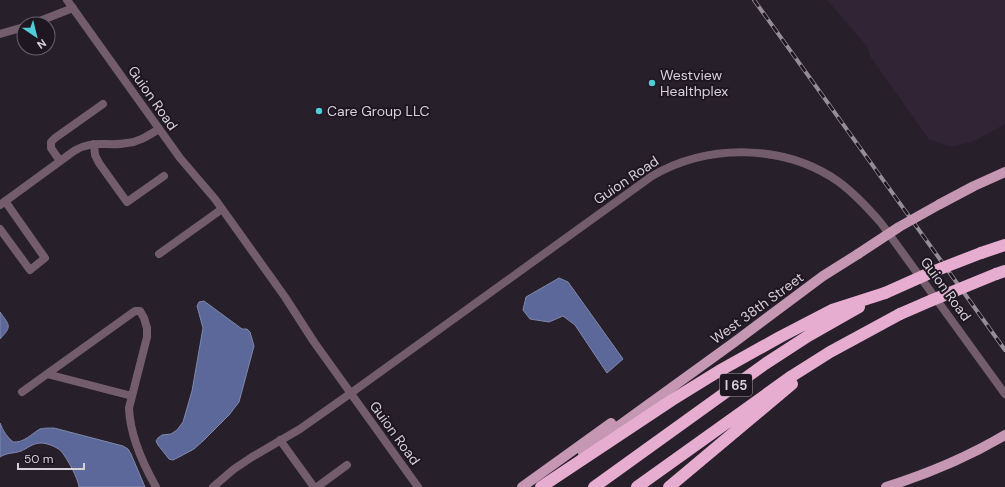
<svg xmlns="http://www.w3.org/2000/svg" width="1005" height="487" viewBox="0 0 1005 487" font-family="'DM Sans',sans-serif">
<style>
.built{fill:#312535}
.water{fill:#5b6899;stroke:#8088ac}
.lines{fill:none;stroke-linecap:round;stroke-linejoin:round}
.minor{stroke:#745d6b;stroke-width:8}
.tertiary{stroke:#745d6b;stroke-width:8}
.primary{stroke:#c697b3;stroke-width:10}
.motorway{stroke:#e6add0;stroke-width:12}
.rail-casing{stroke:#958e97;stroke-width:4}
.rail{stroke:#1e1620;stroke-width:2.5;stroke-dasharray:8;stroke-linecap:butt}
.primary-bridge{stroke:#c697b3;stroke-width:10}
.motorway-bridge{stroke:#e6add0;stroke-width:12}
.poi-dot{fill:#52ccd6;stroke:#1e1620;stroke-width:1.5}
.labels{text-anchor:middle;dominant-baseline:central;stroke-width:4;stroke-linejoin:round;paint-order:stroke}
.shield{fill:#1e1620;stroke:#a099a1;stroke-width:1}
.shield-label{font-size:13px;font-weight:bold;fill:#d7d1d8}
.poi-label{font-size:14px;fill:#d7d1d8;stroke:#1e1620;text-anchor:start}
.street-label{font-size:14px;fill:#d7d1d8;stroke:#1e1620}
</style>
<rect width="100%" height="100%" fill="#271f2a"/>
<!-- built -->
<path class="built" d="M827,0h178v124l-29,16 -24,7 -23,-8 -59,-83 -3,-10z"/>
<!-- water -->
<path class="water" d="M559,278l9,4 55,77 -16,14 -32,-48 -12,-9 -14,6 -19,-3 -7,-9 3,-13z
M204,301l38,28h5l3,3 4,14 -15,56 -10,13 -25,25 -10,9 -13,7 -8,4 -4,-1 -11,-14 -2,-4 2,-3 4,-3 9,-1 6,-4 6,-8 9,-31 11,-63 -6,-22 2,-4z
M0,312c10,14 12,14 0,27z
M0,423c3,8 7,14 13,19 11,1 18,-8 27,-13 5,-1 9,-1 14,-1l69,18 5,3 3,5 14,33h-66c-1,-9 -12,-29 -18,-36 -4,-4 -14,-8 -20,-8 -8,0 -13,5 -20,8 -8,3 -13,1 -21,6z"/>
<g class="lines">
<!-- minor -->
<path class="minor" d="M32,24l41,-16
M0,34l24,-7
M94,144l1,11 4,8 28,39 37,-26
M60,161l-9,-13v-6l4,-4 48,-34
M0,205l74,-54c20,-12 33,-4 53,-8 12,-1 22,-8 32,-14
M0,229l30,41 15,-12 -40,-57
M159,254l63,-45
M47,374l88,-63h5l4,7 3,10v9l-18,71c1,27 14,56 27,79
M22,392l25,-18 85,22
M280,440l34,47
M213,487l21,-18 18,-12 48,-28 51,-36
M317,487l30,-22"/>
<!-- tertiary -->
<path class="tertiary" d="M67,0l113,158 35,41 70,98 29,45 104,145
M351,393l301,-217c57,-33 133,-32 187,6 16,12 29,26 42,41l124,171"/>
<!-- primary -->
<path class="primary" d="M940,204l34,-18 31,-14
M583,453l37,-28 116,-84 87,-65 35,-22
M522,487l89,-64
M886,487c41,-13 82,-30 119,-52"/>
<!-- motorway -->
<path class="motorway" d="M981,253l24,-8
M996,274l9,-3
M541,487l131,-87 47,-29 61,-34 52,-27 53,-17
M594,487l171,-123 43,-28 51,-29
M637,487l155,-111 38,-24 70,-38
M669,487l123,-103"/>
<defs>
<path id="rail" d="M754,0l251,350"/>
</defs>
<!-- rail casing -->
<use href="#rail" class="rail-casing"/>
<!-- rail -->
<use href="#rail" class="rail"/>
<!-- primary-bridge -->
<path class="primary-bridge" d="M858,254l41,-27 41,-23"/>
<!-- motorway-bridge -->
<path class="motorway-bridge" d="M885,293l47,-21 49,-19
M900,314l30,-13 66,-27"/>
</g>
<!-- markers -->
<g class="poi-dot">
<circle cx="652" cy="83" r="4"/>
<circle cx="319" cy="111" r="4"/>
</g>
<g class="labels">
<!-- shield labels -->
<rect class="shield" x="720" y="374" width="32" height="22" rx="3"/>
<g class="shield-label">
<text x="736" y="385">I 65</text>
</g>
<!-- poi labels -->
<g class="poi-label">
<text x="660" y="75">Westview<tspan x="660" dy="16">Healthplex</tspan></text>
<text x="327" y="111">Care Group LLC</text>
</g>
<!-- street labels -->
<g class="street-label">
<text transform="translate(153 98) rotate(55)">Guion Road</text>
<text transform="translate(626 180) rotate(-34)">Guion Road</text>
<text transform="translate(946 289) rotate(54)">Guion Road</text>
<text transform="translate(757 308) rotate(-36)">West 38th Street</text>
<text transform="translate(395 433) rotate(54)">Guion Road</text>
</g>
</g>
<!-- north arrow -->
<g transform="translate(36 36) rotate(145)"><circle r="19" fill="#1e1620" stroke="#68616a"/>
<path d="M0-3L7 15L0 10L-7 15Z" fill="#52ccd6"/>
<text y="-6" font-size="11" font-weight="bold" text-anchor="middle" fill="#d7d1d8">N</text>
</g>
<!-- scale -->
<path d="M18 463v6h66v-6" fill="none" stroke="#d7d1d8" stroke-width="2"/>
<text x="24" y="463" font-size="12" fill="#d7d1d8" stroke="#1e1620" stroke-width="3" paint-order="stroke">50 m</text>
</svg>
